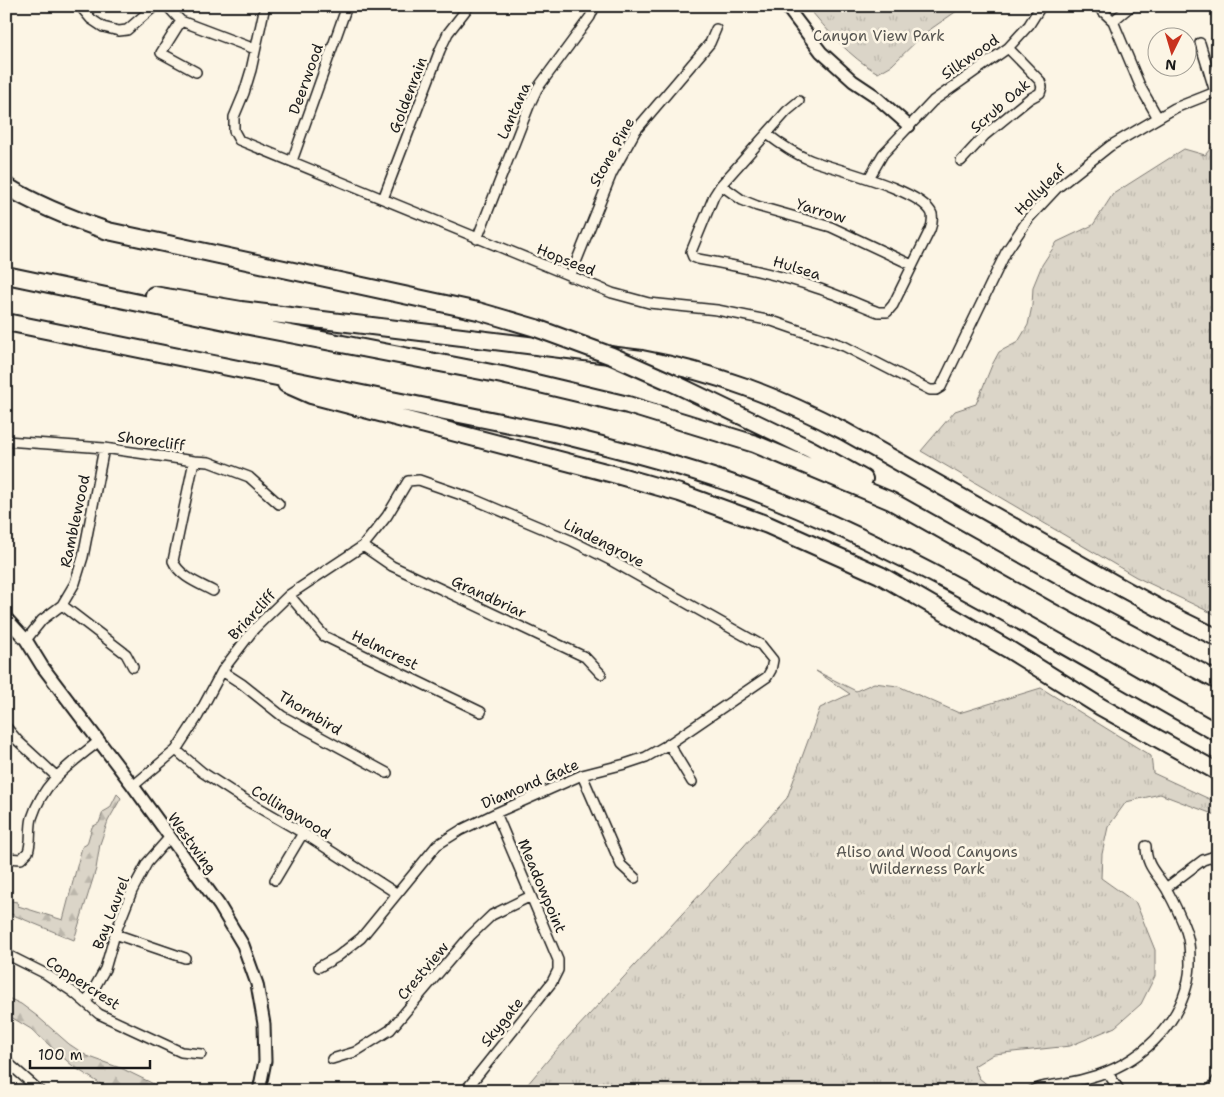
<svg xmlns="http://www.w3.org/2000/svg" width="1224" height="1097" viewBox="0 0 1224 1097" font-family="'Shantell Sans',sans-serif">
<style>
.grass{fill:url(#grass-tufts);stroke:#7c7872}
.forest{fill:url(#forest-firs);stroke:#7c7872}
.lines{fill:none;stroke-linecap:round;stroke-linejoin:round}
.minor-casing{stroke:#1c1c1c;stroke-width:12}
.tertiary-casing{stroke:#1c1c1c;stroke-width:15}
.motorway-casing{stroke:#1c1c1c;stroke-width:20}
.minor{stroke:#fcf5e5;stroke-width:9}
.tertiary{stroke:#fcf5e5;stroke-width:11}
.motorway{stroke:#fcf5e5;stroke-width:16}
.motorway-bridge-casing{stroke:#1c1c1c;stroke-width:20;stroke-linecap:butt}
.motorway-bridge{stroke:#fcf5e5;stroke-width:16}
.labels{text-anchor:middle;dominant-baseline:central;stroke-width:5;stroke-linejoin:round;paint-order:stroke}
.park-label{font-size:15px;fill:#555450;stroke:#fcf5e5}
.street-label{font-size:15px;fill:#1c1c1c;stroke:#fcf5e5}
</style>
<defs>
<pattern id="grass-tufts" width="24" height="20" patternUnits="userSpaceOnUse" patternTransform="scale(1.25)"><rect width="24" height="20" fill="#dbd5c8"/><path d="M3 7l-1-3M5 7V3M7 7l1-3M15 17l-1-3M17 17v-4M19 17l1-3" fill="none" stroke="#bbb6ab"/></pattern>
<pattern id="forest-firs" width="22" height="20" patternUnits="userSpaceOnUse" patternTransform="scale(1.25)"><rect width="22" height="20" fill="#dbd5c8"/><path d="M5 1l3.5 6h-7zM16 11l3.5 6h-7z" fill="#bbb6ab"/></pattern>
</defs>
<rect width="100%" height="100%" fill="#fcf5e5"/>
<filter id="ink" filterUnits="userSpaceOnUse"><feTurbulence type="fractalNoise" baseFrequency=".02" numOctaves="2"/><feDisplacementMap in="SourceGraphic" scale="10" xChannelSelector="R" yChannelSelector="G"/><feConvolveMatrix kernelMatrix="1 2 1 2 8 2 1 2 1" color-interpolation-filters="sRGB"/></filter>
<g filter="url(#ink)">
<!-- grass -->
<path class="grass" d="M807,6h157l-39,27 -33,32 -14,8c-29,-16 -50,-42 -71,-67z
M1218,146v470l-82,-39 -215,-126 34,-40 21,-7 16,-39 7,-13 19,-10 10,-17 4,-19 1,-19 9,-22 15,-23 36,-17 20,-31 71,-45 21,6 6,-7z
M816,671l40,20 18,-8 24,3 61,27 82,-25 110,68 2,17 65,30v13l-58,-22 -34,8 -18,25 -6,27 -1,24 35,25 19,47v26l-14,28 -26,23 -45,19 -76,8 -20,12 5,12 16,13h-473l31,-37 164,-178 70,-78 33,-90 30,-14z"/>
<!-- forest -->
<path class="forest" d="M117,794l4,4 -13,23 -8,23 -4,25 -22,71 -68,-28v-12l11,2 1,4 45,14 19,-73 5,-3 5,-17 7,-4 4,-11 7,-4z
M6,997l15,7 16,12 32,28 18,12 36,13 45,22h-56l-38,-24 -43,-38 -25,-15z"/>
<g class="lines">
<defs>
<path id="minor" d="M80,6l11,13 12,8 16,4 8,-1 28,-24
M167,6l14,15 74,28
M265,6l-14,64 -7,23 -10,24v14l5,9 373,153 37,10 68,7 55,11 72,25 86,44h6l5,-3 65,-135 23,-34 28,-30 53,-42 65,-38 43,-17
M1097,6l16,15 28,67 17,30
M181,21l-20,32 35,19
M1113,21l18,-15
M1200,43l15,49
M767,134c13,10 28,20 43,26 24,9 113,30 122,54 1,6 0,11 -2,16l-37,75 -6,7h-9c-20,-8 -40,-17 -61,-24 -38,-14 -79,-22 -119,-29l-5,-2 -2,-5 23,-56 7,-11 66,-74 12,-10
M292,161l55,-155
M961,161l24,-26 44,-36 11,-6 2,-6 -2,-6 -32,-33
M869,178l14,-24 50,-53 75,-53 21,-23 12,-19
M721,185l21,15 15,6 74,21 81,38
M383,199l57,-149 8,-17 21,-27
M477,239l52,-133 8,-17 53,-72 5,-11
M570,277l42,-104 24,-43 74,-87 6,-14
M6,441l98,7 90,13 15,1 40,15 30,27
M194,461l-21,100c7,16 25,22 40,30
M363,546l29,20 193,91 16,17
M289,595l35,41 157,76
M62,605l64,49 7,13
M26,640l16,-20 20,-15 13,-22 8,-26 21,-109
M222,671l20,13 40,32 105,57
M6,727l12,14 38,35
M669,744l23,38
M176,750l26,22 40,26 61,35 93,60
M582,775l39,90 14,13
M133,786l43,-36 22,-34 24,-45 32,-42 35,-34 74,-49 24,-30 21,-35 11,-1 54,19 97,41 42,21 149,84 12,15 -2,10 -4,7 -98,67 -23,13 -21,7 -43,11 -86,38 -35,17 -24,15 -76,93 -24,19 -18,10
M6,858l15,1 7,-7c4,-11 1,-23 4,-34 12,-38 39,-54 67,-77
M275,880l28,-47
M1166,888l37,-28 15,-5
M115,934l70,24
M6,954l40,20 27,18 26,22 82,38 20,2
M86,1003l19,-34 10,-35 17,-43 15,-28 22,-25
M332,1059l23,-7 35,-22 80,-94 22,-21 39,-19
M6,1061l34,30
M1107,1072l13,19
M465,1091l87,-109 6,-12v-10l-62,-147
M1032,1091c9,-6 19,-5 29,-7 13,-2 25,-5 37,-9 48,-16 89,-58 92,-110 0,-12 0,-23 -4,-34 -5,-14 -12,-28 -19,-41 -10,-17 -21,-23 -21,-44
M1210,1091l8,-12"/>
<path id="tertiary" d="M786,6l35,46 32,29 21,14 35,31
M6,618l20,22 16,26 91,120 86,119 24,40 14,39 7,40 1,37 -6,30"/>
<path id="motorway" d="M6,186c32,20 66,33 102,45l370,80 58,17
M6,275l233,49 263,51 126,30 127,39 136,57 169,95 158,85
M154,295l87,15 401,49c76,14 134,37 202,72l278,157 59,32 37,18
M6,322l548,111c77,19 154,39 227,69 153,63 293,151 437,231
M673,383l137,66 54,30
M286,384l25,11 302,79 67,19 88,32 112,50 128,74 93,58 117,65"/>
</defs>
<!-- minor casing -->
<use href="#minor" class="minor-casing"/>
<!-- tertiary casing -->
<use href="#tertiary" class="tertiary-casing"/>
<!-- motorway casing -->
<use href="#motorway" class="motorway-casing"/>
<!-- minor -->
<use href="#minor" class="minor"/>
<!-- tertiary -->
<use href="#tertiary" class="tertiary"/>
<!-- motorway -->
<use href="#motorway" class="motorway"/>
<defs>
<path id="motorway-bridge" d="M536,328l76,28 61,27"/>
</defs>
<!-- motorway-bridge casing -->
<use href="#motorway-bridge" class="motorway-bridge-casing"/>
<!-- motorway-bridge -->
<use href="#motorway-bridge" class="motorway-bridge"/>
</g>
</g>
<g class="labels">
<!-- park labels -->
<g class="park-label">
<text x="879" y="36">Canyon View Park</text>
<text x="927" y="852">Aliso and Wood Canyons<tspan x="927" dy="17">Wilderness Park</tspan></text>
</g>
<!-- street labels -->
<g class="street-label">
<text transform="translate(970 57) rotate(-35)">Silkwood</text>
<text transform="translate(306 79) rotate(-70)">Deerwood</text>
<text transform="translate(408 95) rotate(-69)">Goldenrain</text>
<text transform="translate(1000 106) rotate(-41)">Scrub Oak</text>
<text transform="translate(514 111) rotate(-66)">Lantana</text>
<text transform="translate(612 152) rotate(-61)">Stone Pine</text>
<text transform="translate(1040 190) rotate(-45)">Hollyleaf</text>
<text transform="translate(821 211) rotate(17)">Yarrow</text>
<text transform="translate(566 260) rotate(22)">Hopseed</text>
<text transform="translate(797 268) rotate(17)">Hulsea</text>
<text transform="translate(151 441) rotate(8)">Shorecliff</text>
<text transform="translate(75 521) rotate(-78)">Ramblewood</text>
<text transform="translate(604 543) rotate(27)">Lindengrove</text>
<text transform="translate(489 597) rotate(25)">Grandbriar</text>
<text transform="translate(252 615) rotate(-47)">Briarcliff</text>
<text transform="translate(385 650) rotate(26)">Helmcrest</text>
<text transform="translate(310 713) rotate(31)">Thornbird</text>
<text transform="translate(530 784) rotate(-23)">Diamond Gate</text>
<text transform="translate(291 812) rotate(31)">Collingwood</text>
<text transform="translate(192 843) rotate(54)">Westwing</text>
<text transform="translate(542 886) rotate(67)">Meadowpoint</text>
<text transform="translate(111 913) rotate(-69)">Bay Laurel</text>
<text transform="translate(423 971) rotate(-50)">Crestview</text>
<text transform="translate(83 983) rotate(33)">Coppercrest</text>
<text transform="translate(502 1022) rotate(-51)">Skygate</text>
</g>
</g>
<!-- margin -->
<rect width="1224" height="1097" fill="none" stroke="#fcf5e5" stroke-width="25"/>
<rect x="12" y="12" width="1199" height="1072" fill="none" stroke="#1c1c1c" stroke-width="2" filter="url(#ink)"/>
<!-- north arrow -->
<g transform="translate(1172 52) rotate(185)"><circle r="24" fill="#fcf5e5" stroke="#a29e95"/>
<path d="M0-4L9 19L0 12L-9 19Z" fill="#c8321e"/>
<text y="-8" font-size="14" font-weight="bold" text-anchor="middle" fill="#1c1c1c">N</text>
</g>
<!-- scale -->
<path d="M30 1060v8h120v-8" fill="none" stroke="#1c1c1c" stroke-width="2.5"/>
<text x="38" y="1060" font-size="15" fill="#1c1c1c" stroke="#fcf5e5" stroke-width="4" paint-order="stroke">100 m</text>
</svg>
